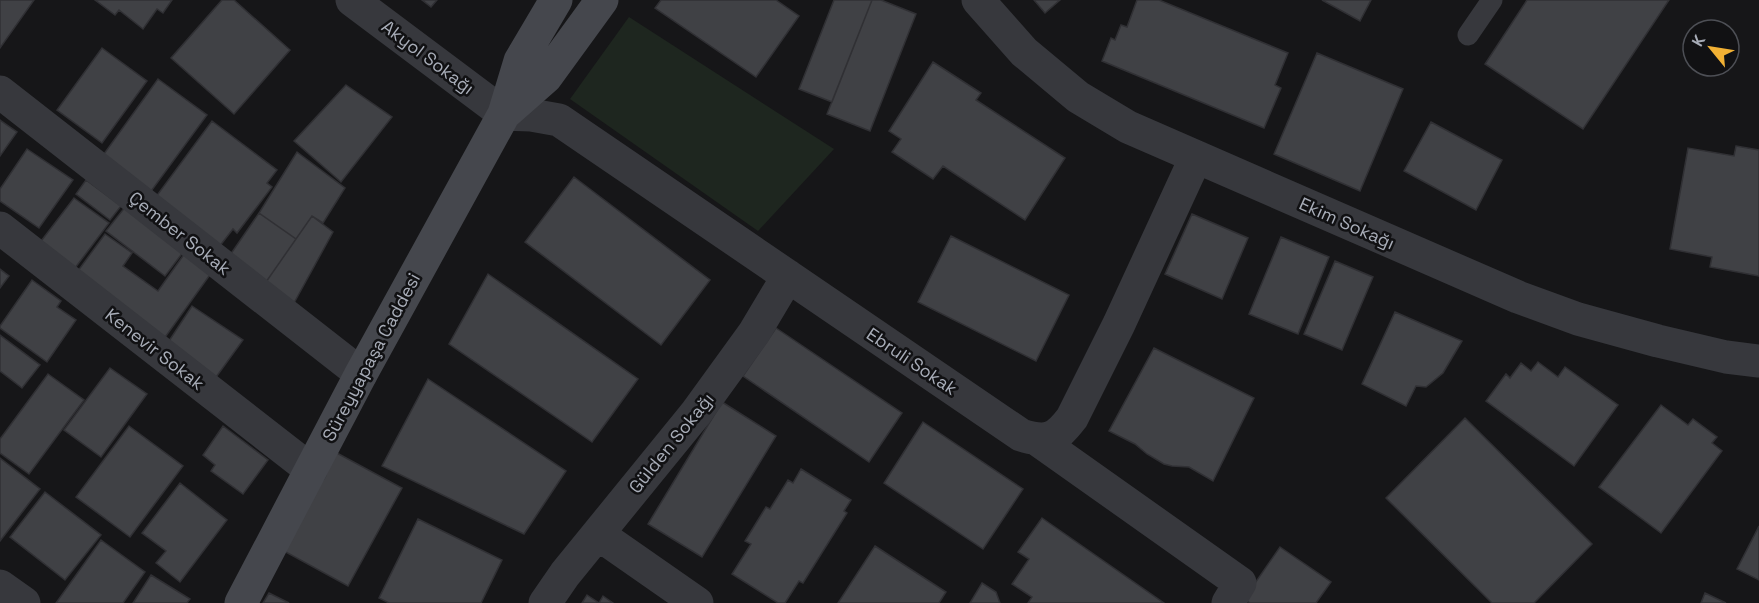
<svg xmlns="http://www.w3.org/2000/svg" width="1759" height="603" viewBox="0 0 1759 603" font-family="'Space Grotesk',sans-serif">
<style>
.green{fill:#1e261f}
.building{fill:#404145;stroke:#303034;stroke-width:1.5}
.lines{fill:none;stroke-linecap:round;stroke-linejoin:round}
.lane{stroke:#37383d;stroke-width:21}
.street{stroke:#37383d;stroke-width:33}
.secondary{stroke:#45474d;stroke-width:33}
.labels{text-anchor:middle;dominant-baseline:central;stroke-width:5;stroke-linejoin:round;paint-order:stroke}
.street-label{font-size:18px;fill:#a8adb8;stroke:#111113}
</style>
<rect width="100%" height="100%" fill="#161618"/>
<!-- green -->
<path class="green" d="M629,17l205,132 -76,82 -188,-132z"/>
<!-- building -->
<path class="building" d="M0,0h34l-34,48z
M95,0h77l-9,13 -6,-4 -14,20 -24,-19 -4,5z
M222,0h12l56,50 -56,64 -63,-56z
M422,0h15l-6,7z
M661,0h115l23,16 -43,61 -101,-69z
M834,0h38l-40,102 -33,-13z
M872,0h9l35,14 -46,117 -43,-17z
M1034,0h26l-15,13z
M1137,0h22l129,53 -13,32 6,3 -17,40 -162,-67 9,-23 4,2 6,-15 6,2z
M1322,0h49l-11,21z
M1527,0h142l-86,129 -98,-65z
M102,48l45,33 -45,62 -45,-33z
M1317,53l86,36 -43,102 -86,-37z
M933,62l48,31 -5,7 89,58 -40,62 -82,-54 -10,13 -41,-27 9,-13 -12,-8z
M158,79l49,36 -58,79 -48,-36z
M346,85l46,32 -51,65 -47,-41z
M0,120l17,12 -17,24z
M212,121l65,49 -10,13 5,4 -35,46 -4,-4 -14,18 -64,-49z
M1431,122l71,38 -26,50 -72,-39z
M1736,146l23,4v126l-49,-9 2,-10 -42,-8 18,-101 46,8z
M27,149l46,31 -34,48 -39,-27v-12z
M297,152l48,36 -22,35 -11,-7 -16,23 -37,-26z
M574,177l136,103 -49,65 -136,-103z
M86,180l35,26 -11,14 -34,-26z
M74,198l35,25 -34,45 -40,-19z
M126,206l58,45 -19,25 -59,-45z
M259,213l37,26 -30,43 -38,-24z
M1192,214l56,24 -26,61 -57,-25z
M312,216l21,16 -39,71 -28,-21z
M105,234l27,19 -9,13 35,25 27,-38 27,19 -51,71 -89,-64z
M951,236l118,59 -33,66 -118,-59z
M1281,237l48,20 -31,77 -49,-20z
M1335,261l38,16 -31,73 -38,-16z
M0,269l9,7 -9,12z
M488,274l150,105 -46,63 -143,-98z
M32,280l29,21 -4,6 19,13 -29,42 -47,-34v-2z
M192,306l51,34 -29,40 -49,-33z
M1395,312l67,29 -19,32 -17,14 -10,-1 -10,20 -44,-22z
M776,328l126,85 -33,49 -126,-86z
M0,335l40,30 -18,23 -22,-17z
M1154,348l100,50 -41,83 -24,-14 -17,-1 -8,-2 -17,-10 -12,-10 -26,-13z
M1538,362l20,15 7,-10 53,38 -44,61 -88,-65 20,-27 4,4 11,-15 10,8z
M110,368l37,26 -46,63 -37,-27z
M48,374l36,26 -55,74 -29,-21v-14z
M428,379l138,92 -42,63 -142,-68z
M722,402l54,34 -74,121 -54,-33z
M1661,405l27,20 5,-6 24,18 -5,6 10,8 -61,82 -62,-46z
M1465,418l127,126 -58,59h-42l-106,-105z
M923,422l100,67 -40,60 -99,-66z
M129,426l54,40 -53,71 -54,-40z
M223,426l45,34 -25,34 -32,-23 4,-6 -12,-10z
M335,452l67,36 -54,98 -66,-36z
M0,458l40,31 -40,52z
M801,469l50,31 -7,11 3,2 -44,70 -4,-2 -14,22h-7l-46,-29 19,-30 -6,-3 21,-34 4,2 18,-29 5,3z
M180,483l47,37 -47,62 -24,-19 10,-12 -24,-18z
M45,492l56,43 -36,45 -55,-43z
M1042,518l122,85h-136l4,-6 -20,-13 17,-25 -11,-7z
M418,519l84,41 -21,43h-92l-10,-5z
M1759,526v54l-22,-11z
M101,540l44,32 -22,31h-67z
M875,546l71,46 -7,11h-101z
M1280,547l51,35 -15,21h-66l-6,-4z
M151,575l39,24 -3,4h-54z
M982,583l14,9 4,11h-30z
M269,593l20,10h-26z
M1705,593l21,10h-25z
M587,595l12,8h-17z
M603,596l10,7h-14z"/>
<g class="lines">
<!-- lane -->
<path class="lane" d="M1468,35l24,-35"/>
<!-- street -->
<path class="street" d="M352,0l152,114 27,1 28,5 462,315c26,8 34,5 51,-17l47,-94 77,-167
M978,0l46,52 54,45 50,30 390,170 60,22 80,22 68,16 33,4
M0,92l361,282
M0,228l311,242
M1038,440l202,143 -12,20
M598,534l99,69
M0,586l24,17
M545,603l20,-29 131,-161 58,-80 34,-57"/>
<!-- secondary -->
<path class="secondary" d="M504,114l42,-37 56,-77
M241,603l120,-229 143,-260 16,-53 36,-61"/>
</g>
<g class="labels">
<!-- street labels -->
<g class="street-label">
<text transform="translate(428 57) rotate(37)">Akyol Sokağı</text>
<text transform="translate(1347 223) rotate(24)">Ekim Sokağı</text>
<text transform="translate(180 233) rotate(38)">Çember Sokak</text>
<text transform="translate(155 349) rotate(38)">Kenevir Sokak</text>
<text transform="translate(371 357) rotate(-62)">Süreyyapaşa Caddesi</text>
<text transform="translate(912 361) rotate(34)">Ebruli Sokak</text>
<text transform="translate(671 443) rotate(-51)">Gülden Sokağı</text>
</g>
</g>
<!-- north arrow -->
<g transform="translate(1711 48) rotate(300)"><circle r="28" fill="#111113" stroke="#4d4f55" stroke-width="1.5"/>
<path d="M0-4.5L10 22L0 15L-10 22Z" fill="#f2b134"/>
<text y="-9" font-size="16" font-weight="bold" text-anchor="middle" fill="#a8adb8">K</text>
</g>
</svg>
